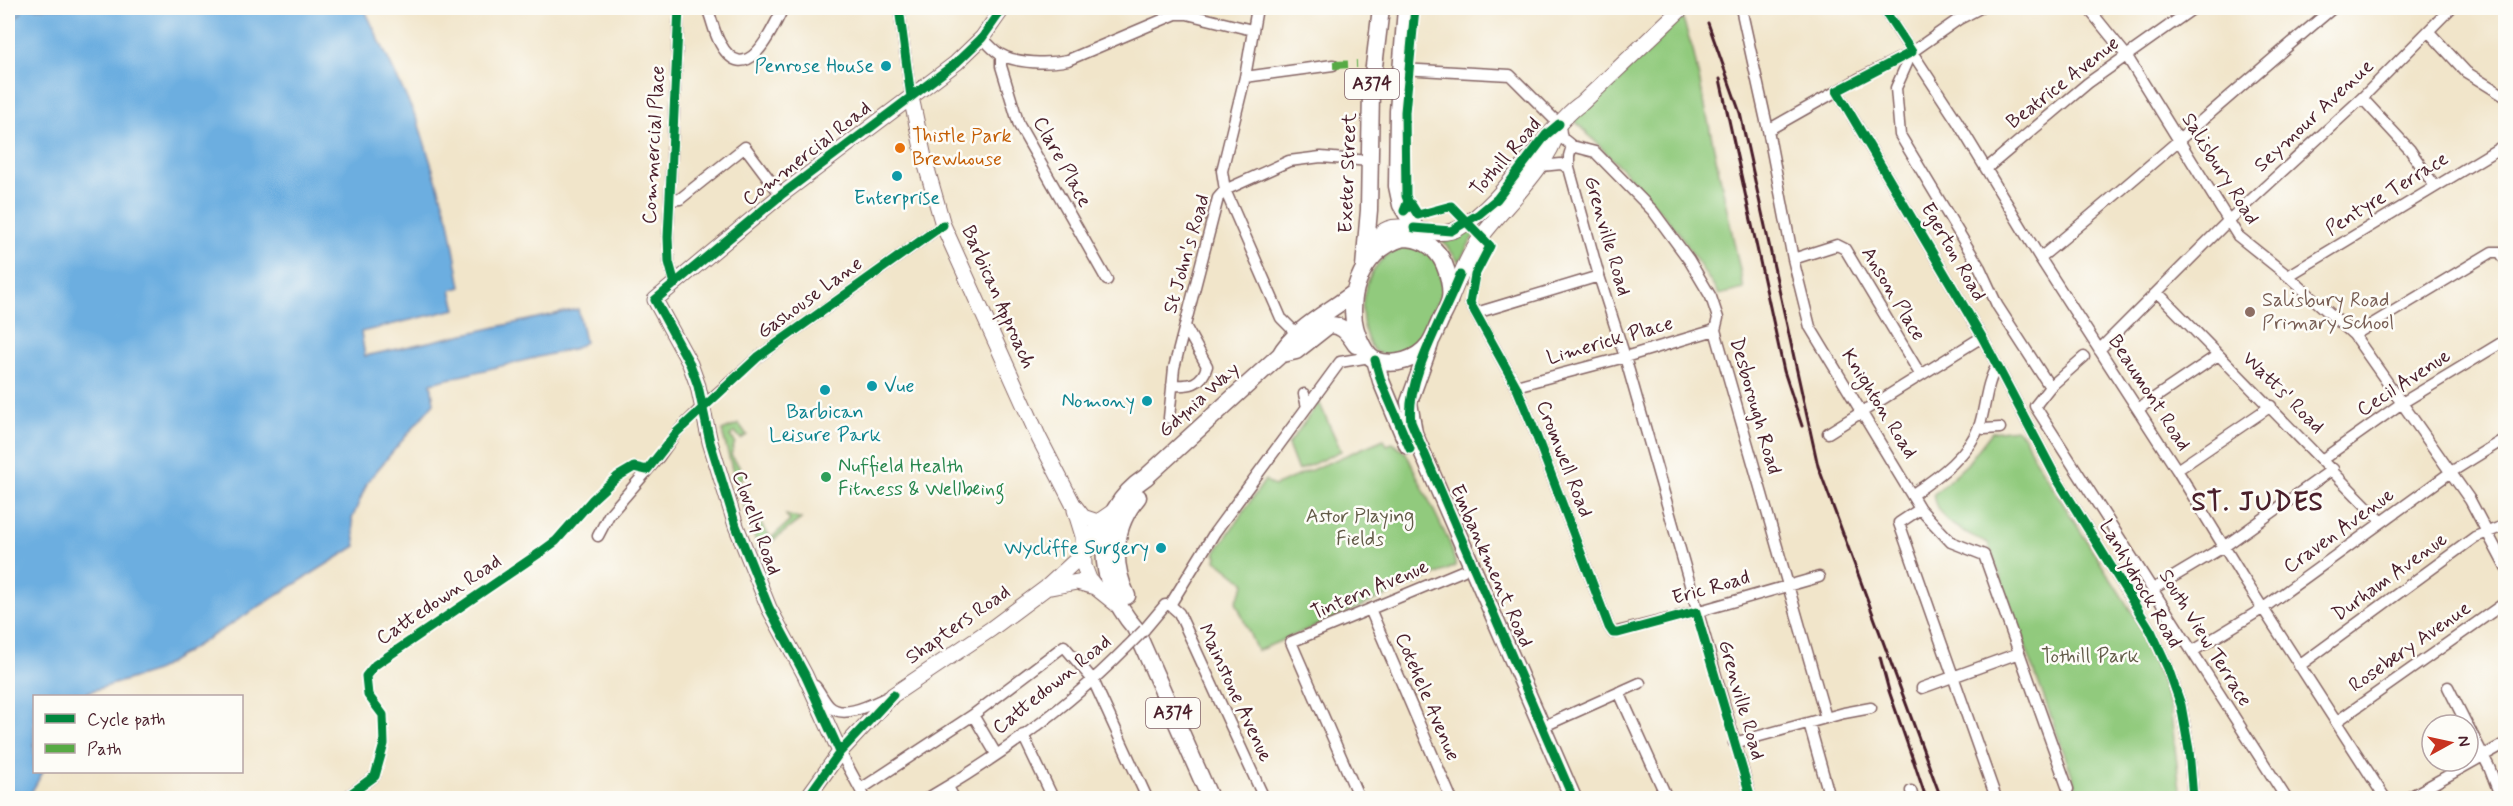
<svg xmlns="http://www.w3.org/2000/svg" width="2513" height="806" viewBox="0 0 2513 806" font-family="Mynerve,sans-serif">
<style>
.green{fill:#91ca7d;stroke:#6e7454;stroke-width:1.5}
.water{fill:#6caee0;stroke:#5b6686;stroke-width:1.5}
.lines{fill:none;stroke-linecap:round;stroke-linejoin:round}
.ferry{stroke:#585873;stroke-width:1.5;stroke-dasharray:8 6;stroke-linecap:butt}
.street-casing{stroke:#846463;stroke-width:13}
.secondary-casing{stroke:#846463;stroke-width:17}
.primary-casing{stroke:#846463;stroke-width:19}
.street{stroke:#fff;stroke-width:10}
.secondary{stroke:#fff;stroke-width:15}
.primary{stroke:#fff;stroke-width:16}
.rail{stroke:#4a1f2b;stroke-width:3}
.street-bridge-casing{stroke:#846463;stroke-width:13;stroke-linecap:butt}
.street-bridge{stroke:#fff;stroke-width:10}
.quiet{stroke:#57aa44;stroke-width:8;stroke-dasharray:15 8;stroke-linecap:butt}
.cycleway-casing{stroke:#fdfcf7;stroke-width:13}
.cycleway{stroke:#00873e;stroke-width:9}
.culture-dot{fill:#0f9aa8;stroke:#fdfcf7;stroke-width:2}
.food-dot{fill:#e8710a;stroke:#fdfcf7;stroke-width:2}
.education-dot{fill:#8d6e63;stroke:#fdfcf7;stroke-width:2}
.leisure-dot{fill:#2e9e5b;stroke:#fdfcf7;stroke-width:2}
.labels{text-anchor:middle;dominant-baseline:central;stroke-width:5;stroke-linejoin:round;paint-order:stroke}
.shield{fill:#fdfcf7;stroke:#806168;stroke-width:1.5}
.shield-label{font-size:18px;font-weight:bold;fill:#4a1f2b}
.culture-label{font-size:20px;fill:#0d838f;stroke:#fdfcf7;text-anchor:end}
.street-label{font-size:20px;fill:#4a1f2b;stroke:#fdfcf7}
.food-label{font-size:20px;fill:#c56008;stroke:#fdfcf7;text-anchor:start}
.education-label{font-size:20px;fill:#785e54;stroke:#fdfcf7;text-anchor:start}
.leisure-label{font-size:20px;fill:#27864d;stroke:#fdfcf7;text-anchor:start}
.park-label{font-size:20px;fill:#635b48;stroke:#fdfcf7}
.district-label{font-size:26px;font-weight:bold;letter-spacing:1.5px;fill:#4a1f2b;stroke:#fdfcf7}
</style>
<rect width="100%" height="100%" fill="#fdfcf7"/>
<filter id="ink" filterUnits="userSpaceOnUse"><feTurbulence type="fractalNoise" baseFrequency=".0167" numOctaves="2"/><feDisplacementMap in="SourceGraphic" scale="12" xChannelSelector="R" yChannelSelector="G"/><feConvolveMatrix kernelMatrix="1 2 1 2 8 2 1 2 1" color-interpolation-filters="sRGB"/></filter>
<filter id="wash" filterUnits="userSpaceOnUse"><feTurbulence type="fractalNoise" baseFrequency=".008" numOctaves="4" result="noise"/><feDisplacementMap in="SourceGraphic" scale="24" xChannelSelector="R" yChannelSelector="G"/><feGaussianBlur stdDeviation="1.35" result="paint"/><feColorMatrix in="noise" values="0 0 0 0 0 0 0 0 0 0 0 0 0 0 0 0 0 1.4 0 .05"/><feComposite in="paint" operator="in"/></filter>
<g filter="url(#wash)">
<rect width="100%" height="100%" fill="#f1e5ca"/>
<!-- green -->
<path class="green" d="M1682,17l11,33 51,239 -25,6 -41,-63 -43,-50 -61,-62z
M1467,227l7,8 -15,27 -18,-23 6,1z
M1413,247l13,2 14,16 3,31 -17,38 -12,17 -26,6 -14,-6c-20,-27 -14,-79 16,-98 6,-5 15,-5 23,-6z
M1319,402l22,49 -43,20 -10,-26z
M739,424l8,11 -6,4 -6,-7 -5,4 5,6 -4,13 14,20 -7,7 8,9 3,9 -3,4 25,34 19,-17 -4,-6 15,4 -42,32 -27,-82 -10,-38z
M2016,429l9,8 8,19 110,174 27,76 11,92h-109l-4,-9 8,-3 -88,-243c-23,-11 -51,-20 -55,-48l34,-31 25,-32z
M1384,439l3,6 5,-2 14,10 44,91 6,22 -199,85 -21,-49 9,-19 -29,-23 1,-4 -2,-3 50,-73 9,6z"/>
<!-- water -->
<path class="water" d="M8,8h356l54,114 31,99 12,66 -10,3 5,19 -95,23 4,24 213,-47 7,33 -9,6 -145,35 3,20 -66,78 -16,38 4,27 -200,125 -68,21 -3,4h-51v76h9l-15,26h-20z"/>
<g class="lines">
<!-- ferry -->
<path class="ferry" d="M8,28l17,-20"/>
</g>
</g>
<g filter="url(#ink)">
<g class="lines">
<defs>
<path id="street" d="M707,8c5,11 7,25 13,35 26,47 52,-12 63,-35
M899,8l12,89
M1257,8l-12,69 -23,94 3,19 56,128 16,16
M1741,8l27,122 25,129 17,68 110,182 31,33 33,13 84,234
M1883,8l74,113 83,137 137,212 65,106 143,222
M2088,8l38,47 112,181 50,40 66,59 116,165 36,68
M2429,32l37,40 40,25
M982,38c6,5 12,13 18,16 17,10 50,10 68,6l108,-46h11l65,16
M1912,52l-16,36 4,47 80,133 17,37 53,82
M1001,55v11l18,59 88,155
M1401,69l109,6 49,49 3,14 10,8 23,6 58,59 36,49 22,37 7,21 -3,12 111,388
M1245,77l88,-12
M1837,91l145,246 75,142 94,152 17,37 13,37 8,45 4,48
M2362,98l48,52 24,35
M1768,130l92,-52 52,-26 47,-33 21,-11
M1572,146l-3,10v12l30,108 26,81 126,441
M1541,166l20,-2 8,4
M1986,169l102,-86 106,-75
M670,200l10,-1 65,-52 36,48
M2040,258c100,-82 195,-168 293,-250
M1793,259l44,-14 8,4 75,125
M2288,276l218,-132
M675,284l-6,-22 -1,-25 11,-229
M2157,292l225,230
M1470,303l46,83 17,41 76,200 4,6 83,-21 123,-35
M1476,313l123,-37
M2354,335l138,-83h8l6,9
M2099,350l129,-129 134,-123 89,-90
M1172,385c17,1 30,0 35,-19l-22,-40
M1516,386l109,-29 90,-27
M2035,406l251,392
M2035,406l15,-19 34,-30
M1307,407l33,-45 30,-5
M2138,409l80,-54
M1169,418l5,-50 44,-170 7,-8 64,-29 32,-4 49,4
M1980,427l4,2 16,-1
M1828,433l154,-96
M2323,459l79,-56 104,-63
M2177,470l94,-64
M1913,494c25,-17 57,-40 67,-70 6,-19 6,-41 17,-58
M1920,509l-21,14 97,275
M598,536l11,-21 50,-58 18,-25 26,-26 55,-49 185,-132
M2153,589l72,-43 108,-77
M1170,605l9,8 85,185
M1370,609l81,189
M1144,630l21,-25h5l45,-73 92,-125 -3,-13
M2193,651l69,-42 189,-137 55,-34
M2299,666l176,-129 31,-12
M815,686c5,6 9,15 14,20 15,15 46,-4 61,-10
M2448,687l19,38
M1922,688l97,-35
M1619,692l48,106
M973,715l23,39
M2336,722l170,-120
M1809,723l21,75
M2468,726l21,41 12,31
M1542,727l98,-44
M1023,735l30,63
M1734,743l110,-30 27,-5
M840,752l25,46
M948,787l6,11
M861,789l112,-74 91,-69 29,34 54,118
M1911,791l2,7
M341,798h4l30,-22
M928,798c71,-41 141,-92 199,-151
M1359,798l-68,-156 171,-71
M2408,798l98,-55"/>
<path id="secondary" d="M911,97l14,65 18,63 96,213 34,66 10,13 15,5 16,-11
M1369,260c12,-63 57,-13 90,-32 43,-25 65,-70 99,-103 8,-8 14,-16 24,-22l100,-95
M1451,298c9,-22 17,-43 31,-62 24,-32 66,-69 76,-106
M1075,510l8,26 1,30 5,13 6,8 25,20
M1051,587l26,-5 18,5
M840,752l-35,-77 -36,-67 -33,-82 -26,-84 -12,-56 -8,-22 -35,-64 126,-105 175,-132 26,-25 21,-30
M807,798l33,-46 53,-57 98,-66 55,-41 41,-38 11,-28"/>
<path id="primary" d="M1406,8l-8,103 -1,75 4,19 22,35
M1403,238c27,0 41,17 46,42 1,5 2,13 1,18 -1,7 -6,15 -9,21 -4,8 -7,18 -12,25 -12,16 -35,23 -54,16 -7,-3 -11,-11 -14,-17 -20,-39 -1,-93 42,-105z
M1364,267l5,-57 2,-119 10,-83
M1430,344l-21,58 5,31 159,365
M1283,354l13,-3 33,-26c14,-1 20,10 27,20
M1375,360l6,21 27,65
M1127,596c-16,-34 -14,-70 11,-99
M1210,798l-75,-170c-41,-47 -44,-115 11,-151l134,-122c14,-26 51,-44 75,-63"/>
</defs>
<!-- street casing -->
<use href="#street" class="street-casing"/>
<!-- secondary casing -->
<use href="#secondary" class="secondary-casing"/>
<!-- primary casing -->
<use href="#primary" class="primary-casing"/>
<!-- street -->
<use href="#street" class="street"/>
<!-- secondary -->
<use href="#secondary" class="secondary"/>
<!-- primary -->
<use href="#primary" class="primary"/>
<!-- rail -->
<path class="rail" d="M1708,23l32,90 78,353 123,332
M1720,79l64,292 18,55
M1880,657l9,34 24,69
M1911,753l15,45"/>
<defs>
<path id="street-bridge" d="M1127,647l17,-17"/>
</defs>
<!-- street-bridge casing -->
<use href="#street-bridge" class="street-bridge-casing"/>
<!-- street-bridge -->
<use href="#street-bridge" class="street-bridge"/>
<!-- quiet -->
<path class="quiet" d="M1333,65l24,-1"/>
<defs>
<path id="cycleway" d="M899,8l12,89
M1883,8l29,44 -75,39 145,246 75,142 94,152 17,37 13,37 8,45 4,48
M1404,211l7,-7 7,11 33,-9 39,40 -15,29 -5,28 46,83 17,41 76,200 4,6h5l78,-21 55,186
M1404,211l4,-10 -2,-5 -1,-84 10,-104
M1414,228l37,3 28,-17 18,-15 49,-64 13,-11
M1460,275c-16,41 -55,105 -49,147l162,376
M675,284l-6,-22 -1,-25 11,-229
M1375,360l6,21 29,68
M840,752l-35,-77 -36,-67 -33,-82 -26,-84 -12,-56 -8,-22 -35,-64 126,-105 175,-132 26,-25 21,-30
M341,798h4l30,-22 9,-32 -1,-29 -15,-20 -2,-19 9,-11 166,-113 15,-11 37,-42 24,-22 17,-10 13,3 30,-38 81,-75 185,-132
M807,798l33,-46 53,-57"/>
</defs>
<!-- cycleway casing -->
<use href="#cycleway" class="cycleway-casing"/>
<!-- cycleway -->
<use href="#cycleway" class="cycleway"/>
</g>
</g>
<!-- markers -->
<g class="culture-dot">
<circle cx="886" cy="66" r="6"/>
<circle cx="897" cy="176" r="6"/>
<circle cx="872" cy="386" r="6"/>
<circle cx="825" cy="390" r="6"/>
<circle cx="1147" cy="401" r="6"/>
<circle cx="1161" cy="548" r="6"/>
</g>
<circle class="food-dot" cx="900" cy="148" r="6"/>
<circle class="education-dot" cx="2250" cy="312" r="6"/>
<circle class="leisure-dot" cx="826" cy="477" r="6"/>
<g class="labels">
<!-- shield labels -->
<g class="shield">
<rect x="1345" y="69" width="54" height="30" rx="4.5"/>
<rect x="1146" y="698" width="54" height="30" rx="4.5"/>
</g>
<g class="shield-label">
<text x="1372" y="84">A374</text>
<text x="1173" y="713">A374</text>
</g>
<!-- culture labels -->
<g class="culture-label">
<text x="874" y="66">Penrose House</text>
<text x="897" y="198" text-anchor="middle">Enterprise</text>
<text x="884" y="386" text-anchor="start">Vue</text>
<text x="1135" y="401">Nomony</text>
<text x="825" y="412" text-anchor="middle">Barbican<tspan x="825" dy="23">Leisure Park</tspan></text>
<text x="1149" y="548">Wycliffe Surgery</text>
</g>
<!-- street labels -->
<g class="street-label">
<text transform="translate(2063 83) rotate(-38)">Beatrice Avenue</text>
<text transform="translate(2314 116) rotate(-43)">Seymour Avenue</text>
<text transform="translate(654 145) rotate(-87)">Commercial Place</text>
<text transform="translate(807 154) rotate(-38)">Commercial Road</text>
<text transform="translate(1506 157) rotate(-49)">Tothill Road</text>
<text transform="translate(1062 162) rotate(61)">Clare Place</text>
<text transform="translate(2220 169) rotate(58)">Salisbury Road</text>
<text transform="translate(1348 173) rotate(-88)">Exeter Street</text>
<text transform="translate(2387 194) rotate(-32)">Pentyre Terrace</text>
<text transform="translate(1607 236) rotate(74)">Grenville Road</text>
<text transform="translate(1953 252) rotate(60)">Egerton Road</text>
<text transform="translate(1187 254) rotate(-74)">St John's Road</text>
<text transform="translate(1893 294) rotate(59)">Anson Place</text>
<text transform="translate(998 297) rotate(66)">Barbican Approach</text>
<text transform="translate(810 298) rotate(-36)">Gashouse Lane</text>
<text transform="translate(1610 341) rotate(-16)">Limerick Place</text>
<text transform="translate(2404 383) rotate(-33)">Cecil Avenue</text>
<text transform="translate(2149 393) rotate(57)">Beaumont Road</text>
<text transform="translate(2283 393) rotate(45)">Watts' Road</text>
<text transform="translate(1199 400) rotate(-42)">Gdynia Way</text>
<text transform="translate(1879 404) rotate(58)">Knighton Road</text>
<text transform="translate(1755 406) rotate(74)">Desborough Road</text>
<text transform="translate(1564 459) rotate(69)">Cromwell Road</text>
<text transform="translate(756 523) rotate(70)">Clovelly Road</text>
<text transform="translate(2339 531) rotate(-36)">Craven Avenue</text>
<text transform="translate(1491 566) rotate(66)">Embankment Road</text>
<text transform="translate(2390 577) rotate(-36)">Durham Avenue</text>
<text transform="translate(2140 584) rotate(60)">Lanhydrock Road</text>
<text transform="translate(1711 588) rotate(-16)">Eric Road</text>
<text transform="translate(1370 590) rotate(-23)">Tintern Avenue</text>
<text transform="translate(439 600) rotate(-34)">Cattedown Road</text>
<text transform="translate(958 625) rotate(-35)">Shapters Road</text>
<text transform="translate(2205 638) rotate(58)">South View Terrace</text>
<text transform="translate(2410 647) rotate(-35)">Rosebery Avenue</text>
<text transform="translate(1052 685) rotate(-39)">Cattedown Road</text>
<text transform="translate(1235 693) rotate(65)">Mainstone Avenue</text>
<text transform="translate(1427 697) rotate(67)">Cotehele Avenue</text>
<text transform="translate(1741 700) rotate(74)">Grenville Road</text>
</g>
<!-- food labels -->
<g class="food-label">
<text x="912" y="136">Thistle Park<tspan x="912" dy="23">Brewhouse</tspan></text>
</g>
<!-- education labels -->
<g class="education-label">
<text x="2262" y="300">Salisbury Road<tspan x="2262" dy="23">Primary School</tspan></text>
</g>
<!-- leisure labels -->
<g class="leisure-label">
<text x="838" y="466">Nuffield Health<tspan x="838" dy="23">Fitness &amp; Wellbeing</tspan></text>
</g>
<!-- park labels -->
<g class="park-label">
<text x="1360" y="516">Astor Playing<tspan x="1360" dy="23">Fields</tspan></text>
<text x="2090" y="656">Tothill Park</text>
</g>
<!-- district labels -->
<g class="district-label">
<text x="2258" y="503">ST. JUDES</text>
</g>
</g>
<!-- margin -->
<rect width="2513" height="806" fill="none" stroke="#fdfcf7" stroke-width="30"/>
<!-- legend -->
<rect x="33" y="695" width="210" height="78" fill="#fdfcf7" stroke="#b5a4a5" stroke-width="1.5"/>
<rect x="45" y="714" width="30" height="9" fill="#00873e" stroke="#b5a4a5" stroke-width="1.5"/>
<text x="87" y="725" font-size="18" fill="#4a1f2b">Cycle path</text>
<rect x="45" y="744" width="30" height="9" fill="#57aa44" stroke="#b5a4a5" stroke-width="1.5"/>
<text x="87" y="755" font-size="18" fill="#4a1f2b">Path</text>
<!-- north arrow -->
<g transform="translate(2450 743) rotate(82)"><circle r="28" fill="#fdfcf7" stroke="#b5a4a5" stroke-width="1.5"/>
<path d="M0-4.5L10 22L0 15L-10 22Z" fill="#c8321e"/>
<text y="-9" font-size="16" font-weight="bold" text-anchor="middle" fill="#4a1f2b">N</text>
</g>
</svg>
